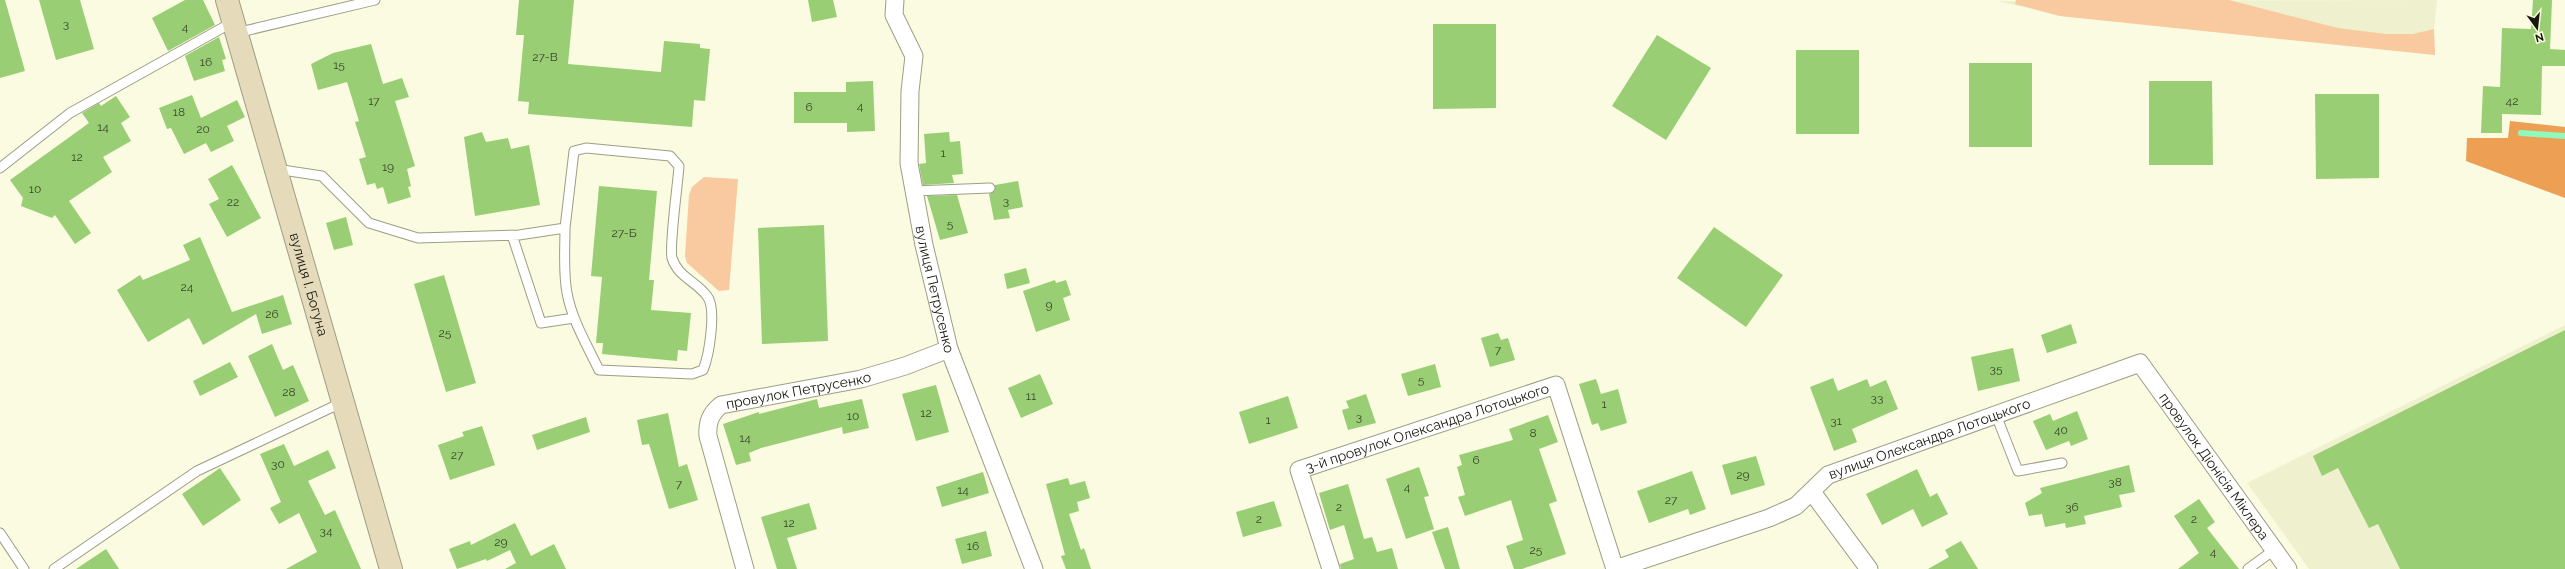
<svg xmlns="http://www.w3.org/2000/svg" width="2565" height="569" viewBox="0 0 2565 569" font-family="Raleway,sans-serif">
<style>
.built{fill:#eff1ce}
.green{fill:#f9c99f}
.forest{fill:#ed9f54}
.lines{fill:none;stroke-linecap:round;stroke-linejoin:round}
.stream{stroke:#90fabe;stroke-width:6}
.building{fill:#99ce75}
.lane-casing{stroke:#9d9e85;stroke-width:11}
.street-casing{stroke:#9d9e85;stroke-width:19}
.secondary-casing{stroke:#9d9e85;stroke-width:24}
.lane{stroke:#fff;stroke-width:9}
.street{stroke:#fff;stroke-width:17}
.secondary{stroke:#e5dab9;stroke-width:22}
.labels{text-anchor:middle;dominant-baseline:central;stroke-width:3;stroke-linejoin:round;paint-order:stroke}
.number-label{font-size:12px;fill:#384528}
.street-label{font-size:14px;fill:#17170e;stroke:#fafbe0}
</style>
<rect width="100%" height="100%" fill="#fafbe0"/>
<!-- built -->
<path class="built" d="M2437,0l-3,29 1,26 -375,-39 -63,-15z
M2565,325v244h-256l-62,-86z"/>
<!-- green -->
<path class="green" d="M2016,0h213l109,28 48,6h27l21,-5 1,26 -375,-39 -45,-12z
M704,177l34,2 -9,111 -10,1 -32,-28 -2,-7 4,-61 3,-8z"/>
<!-- forest -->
<path class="forest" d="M2510,121l55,6v71l-99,-37 1,-23h41z"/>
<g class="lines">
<!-- stream -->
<path class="stream" d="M2521,133l44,3"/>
</g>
<!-- building -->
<path class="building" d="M0,0h5l20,71 -25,7z
M39,0h41l14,49 -38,11z
M185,0h18l12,25 -47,26 -16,-33z
M519,0h55l-6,64 93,8 3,-31 36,3v4l10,1 -5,52 -11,-1 -2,27 -164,-13 1,-12 -11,-1 6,-66h-8z
M808,0h25l4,17 -25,5z
M2533,0h19l-2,49 15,1v16h-23l-1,49 -39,-1v19h-21l2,-47 17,1 2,-59 29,1z
M1433,24h63v84l-63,1z
M1657,35l54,33 -45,72 -54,-34z
M219,37l7,22 -4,1 3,11 -31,10 -9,-25z
M371,44l12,40 19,-6 7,19 -14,4 20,65 -8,3 4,17 -3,1 3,10 -23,7 -5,-17 -6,2 -2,-6 -8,2 -8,-26 7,-2 -11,-35 4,-1 -12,-39 -29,8 -7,-26 22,-11z
M1796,50h63v84h-63z
M1969,63h63v84h-63z
M873,81l2,50 -28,1v-9h-53v-31h52v-10z
M2149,81h63l1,84h-64z
M2315,94h64v84l-63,1z
M192,95l9,23 36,-18 8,17 -18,9 7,15 -23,11 -5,-9 -22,11 -13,-26 -4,1 -8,-21z
M116,96l14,21 -9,6 10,18 -28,16 9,15 -43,29 22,32 -16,11 -20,-29 -3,3 -31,-12 2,-8 -13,-18 79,-57 -7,-10 17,-10 2,3z
M482,132l4,10 22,-4 3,11 18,-4 11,60 -65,11 -11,-79z
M949,132l1,10 10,-1 3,33 -11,1 2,8 -31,2 -4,-21 7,-1 -2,-29z
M232,165l29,53 -34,19 -18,-33 10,-5 -11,-20z
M1018,181l5,26 -15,3 2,8 -16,2 -5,-26 6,-3v-6z
M599,186l58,5 -8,89h5l-3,30 40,3 -4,38 -9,-1 -1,11 -75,-7 1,-11h-7l6,-66 -11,-1z
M957,195l11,38 -28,7 -13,-44z
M346,217l7,28 -19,5 -8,-27z
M824,225l4,116 -66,3 -4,-116z
M1714,227l69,48 -37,52 -69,-49z
M200,237l32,75 51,-17 9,29 -30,10 -6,-20 -53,31 -14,-27 -41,24 -31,-52 23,-15 3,5 47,-20 -7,-15z
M1026,268l4,15 -23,6 -3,-15z
M444,275l32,108 -30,9 -32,-108z
M1055,280l1,3 10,-3 5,15 -8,3 7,22 -34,12 -13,-41z
M2071,324l6,19 -30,10 -6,-18z
M2565,330v239h-165l-22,-45 -9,4 -31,-60 -16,8 -9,-20z
M1498,333l3,7 7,-2 7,22 -25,7 -9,-29z
M272,344l11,26 10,-5 16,36 -34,16 -27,-61z
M2013,348l7,33 -42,10 -7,-34z
M230,362l8,15 -38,19 -7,-15z
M1435,364l6,23 -33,9 -7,-22z
M1040,374l13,30 -32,14 -13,-30z
M1833,378l5,13 29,-12 3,8 16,-7 12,29 -46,20 5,13 -23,9 -24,-64z
M1596,379l5,15 17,-5 9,34 -26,8 -3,-8 -6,2 -13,-41z
M936,385l13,47 -33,9 -14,-47z
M1366,394l10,29 -28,7 -6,-20 7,-2 -3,-7z
M1288,396l10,32 -49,16 -10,-32z
M817,399l2,9 43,-9 7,29 -26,6 -1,-7 -81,21 -12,5 2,8 -15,4 -13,-41 36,-12v2z
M2077,411l11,28 -17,7 -2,-5 -23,9 -13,-29 17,-7 3,7z
M668,413l11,54 8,-3 11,36 -29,9 -20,-65 -7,1 -5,-25z
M1548,415l10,27 -19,7 18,52 -8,3 17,50 -44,15h-8l-8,-23 17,-6 -12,-40 -46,16 -7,-19 7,-2 -8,-28 5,-2 -3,-10 54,-15 -4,-11z
M586,417l4,15 -53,18 -5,-15z
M482,426l13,39 -45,15 -12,-35 26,-9 -2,-4z
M284,444l10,22 34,-16 8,18 -28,13 17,34 10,-5 26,59h-75l31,-17 -18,-39 -20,11 -9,-16 11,-6 -21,-48z
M1756,456l9,29 -34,10 -9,-30z
M2129,465l6,27 -16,3 3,12 -38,9 2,8 -20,4 -1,-5 -20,4 -3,-13 -13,2 -4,-13 17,-10 -2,-5z
M1419,467l10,29 -5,1 10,32 -28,10 -20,-60z
M220,468l21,32 -38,26 -21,-32z
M1917,469l13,28 7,-4 11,21 -26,13 -9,-18 -31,16 -16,-31z
M1692,471l14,38 -16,6 -2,-6 -39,14 -12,-32z
M983,472l6,21 -47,14 -6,-20z
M1068,478l2,7 15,-4 5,17 -13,4 2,9 -10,3 12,36 3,-2 7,21h-25l-5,-13 4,-1 -19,-71z
M1348,484l16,55 8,-2 5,15 15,-4 6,21h-57l-1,-5 14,-5 -10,-34 -14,5 -11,-37z
M2199,499l16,23 -8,6 32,41h-61l21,-16 -25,-37z
M1274,501l8,25 -39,11 -7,-25z
M809,503l8,26 -30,9 10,31h-20l-16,-52z
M515,523l16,33 23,-12 12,25h-61l11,-6 -6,-13 -23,11 -1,-2 -29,10 -8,-20 21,-8 1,4z
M1448,527l12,42h-15l-13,-37z
M986,531l6,25 -30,8 -7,-25z
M1961,541l17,28h-50l21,-12 -4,-7z
M106,549l13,20h-43z"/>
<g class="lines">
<defs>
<path id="lane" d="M236,33l139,-33
M0,168l70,-55 163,-91
M276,169l46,7 47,47 49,15 101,-3 46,-7 9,-77 12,-3 84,8 9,10c-1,17 -10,80 -7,92 6,19 24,23 35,38 10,12 2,60 -4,74l-11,4 -93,-4c-12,-25 -27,-50 -32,-77 -4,-22 -2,-43 -2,-65
M914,191l76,-3
M512,235l29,88 33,-5
M1996,415l22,56 44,-8
M0,533l24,36
M54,569l143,-98 146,-69
M2248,569l26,-19"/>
<g id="street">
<path id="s1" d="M895,0l-1,15 20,41 -4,35 -1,72 15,82 25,104 85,220"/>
<path d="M1812,492l57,77"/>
<path id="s2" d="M745,569l-37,-133c-1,-13 2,-22 13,-31l140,-26 44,-13 44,-17"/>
<path id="s3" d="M1331,569l-32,-99 257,-85 59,184"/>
<path id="s4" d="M1615,569l154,-51 27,-12 32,-31 312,-112 148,206"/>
</g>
<g id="secondary">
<path id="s5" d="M227,0l164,569"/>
</g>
</defs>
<!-- lane casing -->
<use href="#lane" class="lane-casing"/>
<!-- street casing -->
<use href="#street" class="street-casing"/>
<!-- secondary casing -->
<use href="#secondary" class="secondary-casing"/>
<!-- lane -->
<use href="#lane" class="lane"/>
<!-- street -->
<use href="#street" class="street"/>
<!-- secondary -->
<use href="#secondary" class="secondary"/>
</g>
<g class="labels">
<!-- number labels -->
<g class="number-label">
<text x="66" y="24">3</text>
<text x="185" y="27">4</text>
<text x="545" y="57">27-В</text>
<text x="206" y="62">16</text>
<text x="339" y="65">15</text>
<text x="374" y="101">17</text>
<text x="2512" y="101">42</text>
<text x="860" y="106">4</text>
<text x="809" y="107">6</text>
<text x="179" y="112">18</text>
<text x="103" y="127">14</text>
<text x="203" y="129">20</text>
<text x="943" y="153">1</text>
<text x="77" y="157">12</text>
<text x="388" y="167">19</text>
<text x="35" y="189">10</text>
<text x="1006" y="201">3</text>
<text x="233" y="202">22</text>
<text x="950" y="224">5</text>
<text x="624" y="233">27-Б</text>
<text x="187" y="287">24</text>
<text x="1049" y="305">9</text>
<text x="272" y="314">26</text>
<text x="445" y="333">25</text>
<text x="1498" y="350">7</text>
<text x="1996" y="369">35</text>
<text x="1421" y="380">5</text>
<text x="289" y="392">28</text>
<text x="1031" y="396">11</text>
<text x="1877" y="398">33</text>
<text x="1604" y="404">1</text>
<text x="926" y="413">12</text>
<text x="853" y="416">10</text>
<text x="1359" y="417">3</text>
<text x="1268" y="420">1</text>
<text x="1836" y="421">31</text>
<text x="2061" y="430">40</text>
<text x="1533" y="433">8</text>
<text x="745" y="438">14</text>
<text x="457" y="455">27</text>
<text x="1476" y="460">6</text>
<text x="278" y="464">30</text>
<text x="1743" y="475">29</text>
<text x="2115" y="482">38</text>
<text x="679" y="484">7</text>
<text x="1407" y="487">4</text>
<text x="963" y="490">14</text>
<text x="1671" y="500">27</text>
<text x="1339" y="507">2</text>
<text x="2072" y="507">36</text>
<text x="1259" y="519">2</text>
<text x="2194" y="519">2</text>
<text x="789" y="523">12</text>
<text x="326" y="531">34</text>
<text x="501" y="542">29</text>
<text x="973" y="546">16</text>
<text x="1536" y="550">25</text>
<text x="2213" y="552">4</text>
</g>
<!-- street labels -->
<g class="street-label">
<text stroke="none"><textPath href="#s5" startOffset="296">вулиця І. Богуна</textPath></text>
<text stroke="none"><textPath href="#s1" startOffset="297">вулиця Петрусенко</textPath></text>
<text stroke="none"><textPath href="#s2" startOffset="252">провулок Петрусенко</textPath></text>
<text stroke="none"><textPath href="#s3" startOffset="239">3-й провулок Олександра Лотоцького</textPath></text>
<text stroke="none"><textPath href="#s4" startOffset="344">вулиця Олександра Лотоцького</textPath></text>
<text stroke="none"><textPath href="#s4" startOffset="695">провулок Діонісія Міклера</textPath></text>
</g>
</g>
<!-- north arrow -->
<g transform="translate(2537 28) rotate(165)" stroke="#fafbe0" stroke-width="3" paint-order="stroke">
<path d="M0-3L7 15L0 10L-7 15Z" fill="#17170e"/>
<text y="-6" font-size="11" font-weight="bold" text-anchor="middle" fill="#17170e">N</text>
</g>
</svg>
